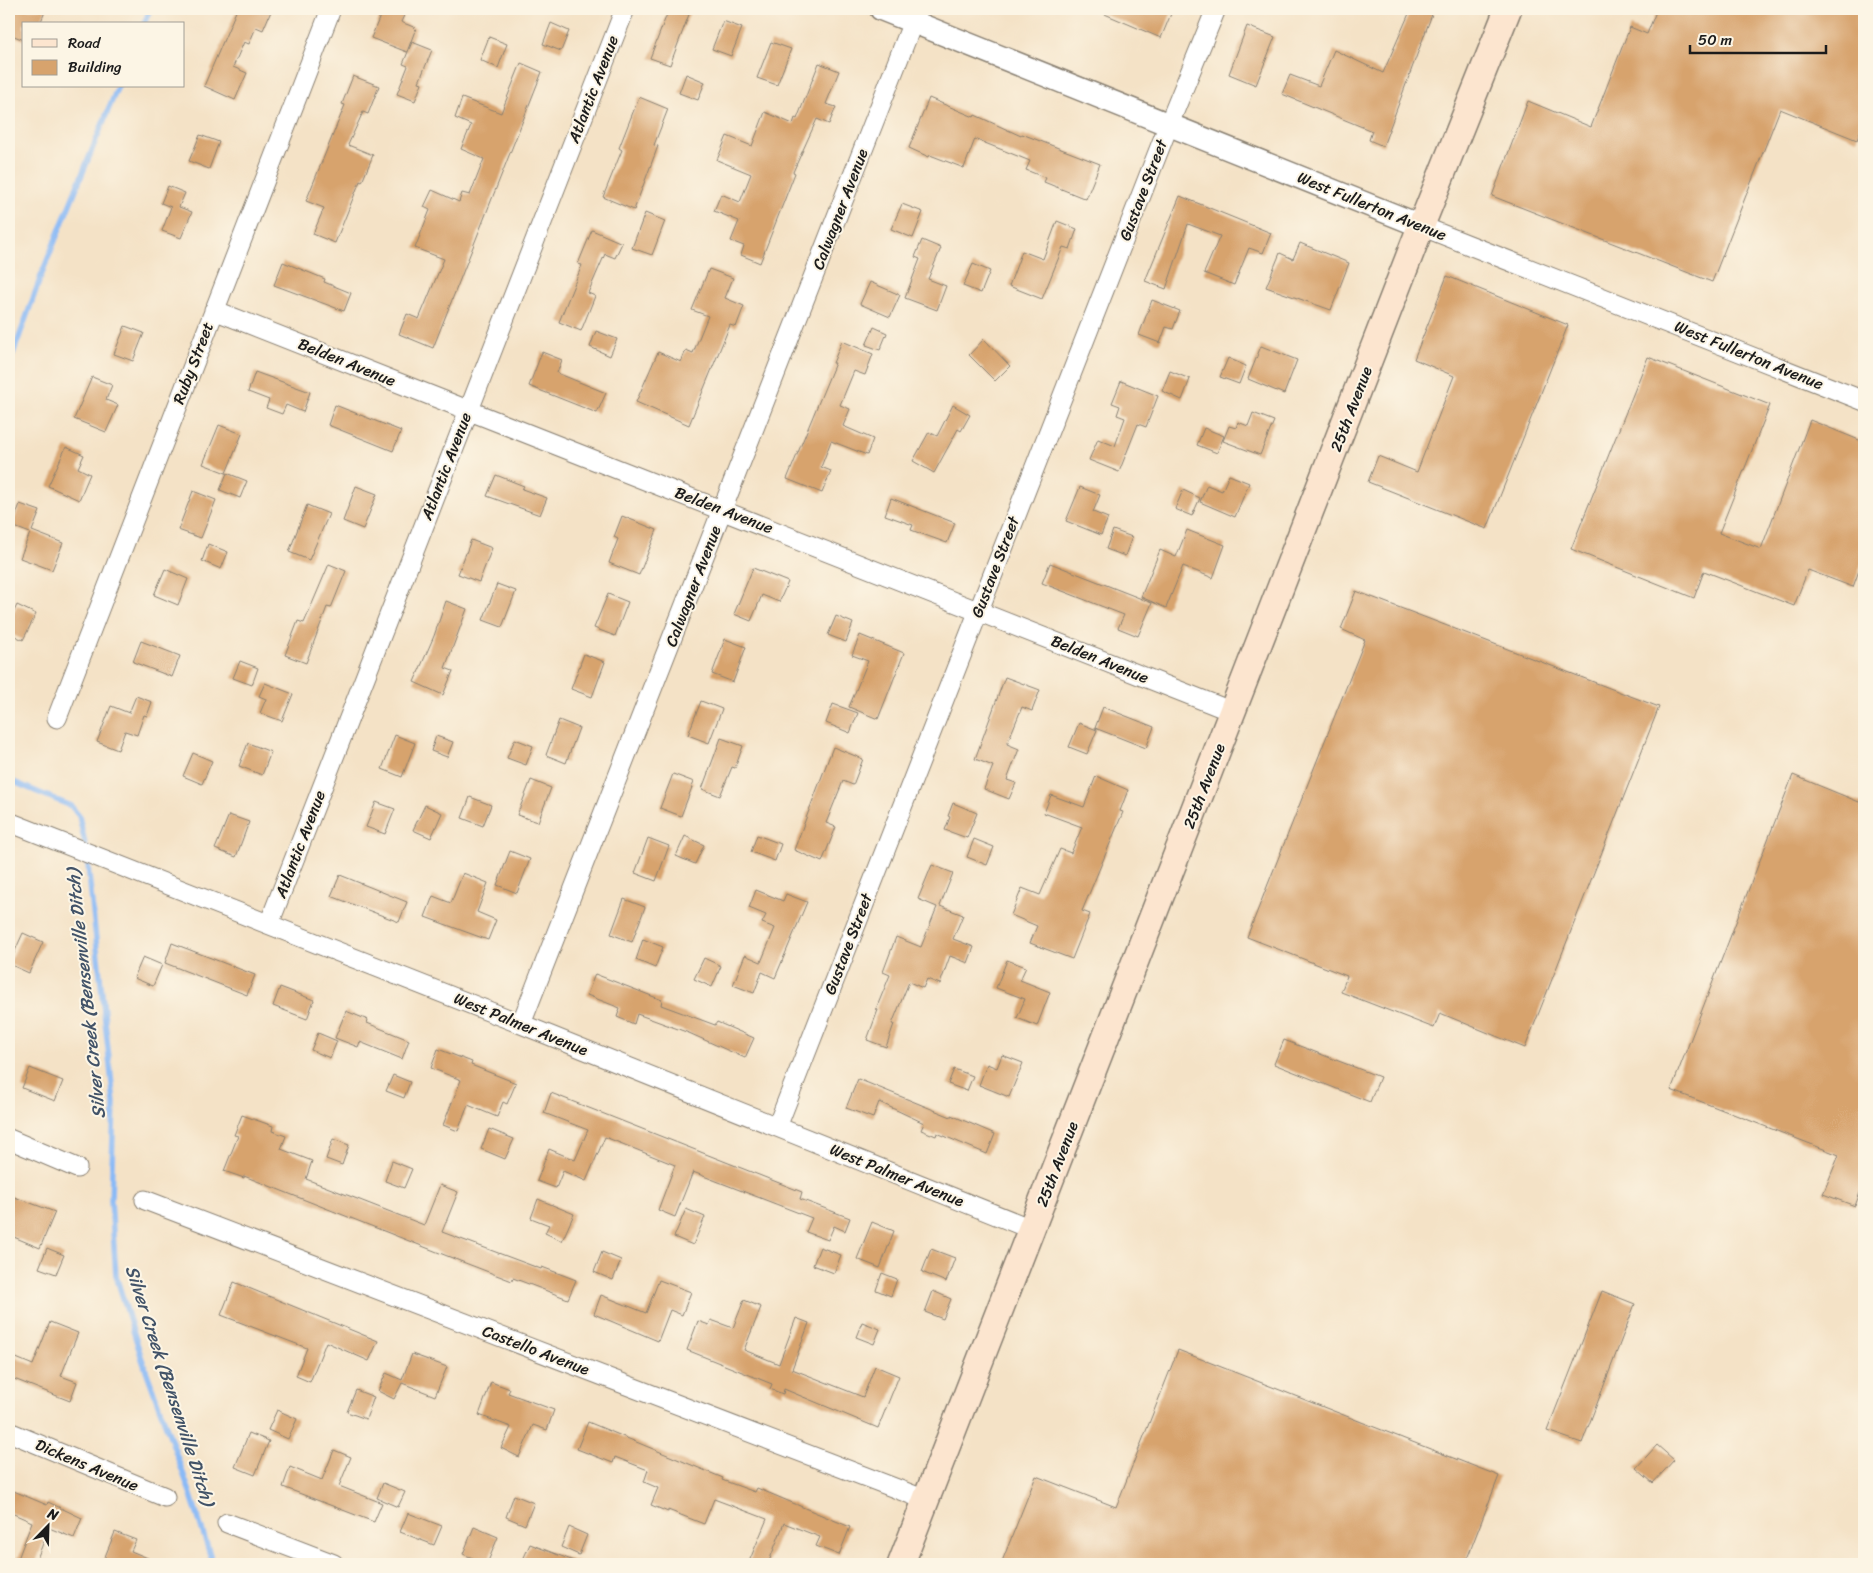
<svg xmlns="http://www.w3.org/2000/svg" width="1873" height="1573" viewBox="0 0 1873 1573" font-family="Sriracha,sans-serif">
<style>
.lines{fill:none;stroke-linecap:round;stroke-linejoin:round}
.stream{stroke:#8abaf6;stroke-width:5.5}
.building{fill:#d7a36d}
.minor-casing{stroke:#887f71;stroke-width:21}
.tertiary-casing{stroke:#887f71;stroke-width:25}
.secondary-casing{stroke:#887f71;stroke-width:29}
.minor{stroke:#fff;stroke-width:19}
.tertiary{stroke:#fff;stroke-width:22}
.secondary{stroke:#fce5cf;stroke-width:26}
.labels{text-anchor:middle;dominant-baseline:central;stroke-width:4;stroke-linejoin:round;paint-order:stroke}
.street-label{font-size:16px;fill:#1c1c1c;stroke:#fcf5e5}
.water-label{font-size:18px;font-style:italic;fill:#425368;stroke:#fcf5e5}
</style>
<rect width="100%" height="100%" fill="#fcf5e5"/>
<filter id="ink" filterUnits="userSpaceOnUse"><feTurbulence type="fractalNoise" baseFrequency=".02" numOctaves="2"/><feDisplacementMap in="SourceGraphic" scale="10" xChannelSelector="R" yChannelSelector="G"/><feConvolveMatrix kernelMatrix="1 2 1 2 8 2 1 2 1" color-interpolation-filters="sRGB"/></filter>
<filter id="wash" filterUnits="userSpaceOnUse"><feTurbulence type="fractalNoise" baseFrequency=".0096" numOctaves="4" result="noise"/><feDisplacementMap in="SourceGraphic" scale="20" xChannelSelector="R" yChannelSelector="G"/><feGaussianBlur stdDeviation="1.12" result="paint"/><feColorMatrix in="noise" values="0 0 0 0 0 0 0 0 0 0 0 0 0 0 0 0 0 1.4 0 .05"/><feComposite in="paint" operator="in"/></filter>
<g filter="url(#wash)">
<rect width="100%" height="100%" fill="#f4e2c6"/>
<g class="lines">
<!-- stream -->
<path class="stream" d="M144,24l6,-15
M9,365l35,-97 74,-182
M9,780l62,26 8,10 7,32
M87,857l27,246 -3,97 5,76 26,83 49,136 22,69"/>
</g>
<g id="blocks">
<!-- building -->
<path class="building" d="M9,9h37l-6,15h-16v16l-15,-6z
M237,9h35l-9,21 -7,-3 -7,17 -5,-2 -11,25 14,6 -12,27 -31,-14z
M383,9h24l-6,13 15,6 -9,24 -36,-14z
M669,9h22l-21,56 -20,-7z
M1093,9h80l-12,29z
M1411,9h23l-51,137 -14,-6 3,-9 -90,-37 8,-19 29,11 15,-36 49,23z
M1657,9h207v113l-7,18 -77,-31 -68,173 -220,-86 36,-95 63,26 39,-100 17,7z
M723,21l19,7 -11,28 -19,-7z
M551,23l18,8 -8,20 -18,-7z
M1247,26l28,11 -19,48 -27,-11z
M489,37l18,7 -9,24 -18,-8z
M412,42l20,8 -13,32 3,1 -7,18 -18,-7 11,-28 -5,-2z
M771,42l20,7 -14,36 -20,-7z
M521,63l21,9 -109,276 -34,-14 8,-20 12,5 25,-60 -29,-11 15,-38 -6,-3 8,-17 27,12 3,-9 8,2 14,-36 -23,-10 10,-24 -16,-7 7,-20 39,15z
M819,63l20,8 -13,33 10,3 -7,17 -12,-5 -24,53 2,1 -35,90 -19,-8 3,-9 -13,-5 8,-20 -25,-10 7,-17 19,8 11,-28 -34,-14 10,-24 25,10 13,-34 28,12 2,-6 2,1z
M686,74l19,8 -7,18 -19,-7z
M353,76l26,10 -11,28 -5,-2 -15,33 25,10 -11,27 -2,-1 -25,62 -22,-9 11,-26 -18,-7 39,-96 -3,-1z
M639,97l29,12 -14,36 4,1 -24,64 -31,-13 19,-47 -3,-2z
M929,98l45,19 1,-2 46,21 1,-2 78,30 -14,35 -42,-17 2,-4 -20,-8 4,-9 -55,-22 -11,29 -34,-13 -1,2 -20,-9z
M200,135l19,7 -10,27 -20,-8z
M168,186l17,7 -6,14 13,5 -11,26 -19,-7 9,-24 -10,-4z
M1180,196l91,37 -8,20 -14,-5 -15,37 -30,-12 16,-37 -32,-12 -22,65 -21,-8z
M902,204l21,8 -10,26 -22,-9z
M645,213l20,8 -13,34 -20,-7z
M1057,221l20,8 -7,20 -7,-2 -21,52 -33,-13 13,-35 21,8z
M592,230l30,13 -7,15 -10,-4 -17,39 7,3 -14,35 -22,-9 23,-57 -4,-1z
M922,240l19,8 -13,31 18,7 -9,24 -32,-12 15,-39 -5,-2z
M1300,243l49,20 -18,47 -65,-23 14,-34 13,6z
M283,262l42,17 -1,3 27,11 -7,18 -70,-26z
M973,264l17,7 -9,22 -18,-7z
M709,269l24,9 -8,20 19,8 -8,21 -6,-2 -41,100 -53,-23 22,-50 23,10 5,-12 7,3 15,-37 -16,-6z
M1447,276l121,49 -81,204 -119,-47 10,-26 39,16 37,-96 -40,-17z
M870,282l30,13 -10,22 -30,-13z
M1152,300l28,11 -7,18 -7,-2 -6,16 -21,-8z
M125,326l19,7 -11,28 -19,-7z
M874,327l13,6 -7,17 -14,-5z
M596,331l21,8 -7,17 -20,-9z
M984,339l26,27 -15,15 -26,-26z
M842,341l31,13 -8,21 -11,-4 -14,34 10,4 -7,17 30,13 -6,16 -36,-14 -10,26 10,4 -9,22 -35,-14 48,-116h-2z
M1261,346l36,14 -13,34 -36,-15z
M542,352l20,8 -5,13 49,20 -9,20 -68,-27z
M1648,357l122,48 -51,128 42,16 49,-129 54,22v115l-11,30 -45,-17 -14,36 -90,-35 -10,27 -123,-49z
M1228,358l18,8 -7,18 -19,-7z
M1170,371l20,8 -8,21 -20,-9z
M255,372l55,20 -7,20 -17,-7 -4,9 -16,-6 3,-8 -21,-8z
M92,377l20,8 -6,15 12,5 -12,27 -32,-13z
M1121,381l37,15 -12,31 -8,-3 -19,48 -30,-12 9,-21 17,7 10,-28 -8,-3 3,-9 -8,-3z
M335,405l66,26 -8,20 -65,-26z
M953,405l17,10 -9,16 -3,-2 -24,44 -21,-12 16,-29 8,4z
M1253,413l21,8 -14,34 -37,-14 6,-15 7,2 2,-6 10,4z
M219,425l23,9 -16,39 -23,-9z
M1204,428l20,8 -7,17 -20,-8z
M66,447l18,8 -6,13 12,6 -11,26 -31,-14z
M227,473l20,8 -7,17 -20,-8z
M496,475l28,11 -2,3 25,9 -7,17 -53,-19z
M1229,475l20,8 -14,34 -35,-15 7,-17 15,6z
M356,486l21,8 -14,35 -20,-8z
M1080,487l20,8 -7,17 15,6 -7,17 -35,-14z
M1183,490l17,8 -8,18 -17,-7z
M193,491l23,9 -15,38 -23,-8z
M891,498l64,25 -8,20 -36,-13 2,-5 -28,-10z
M20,504l20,7 -8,20 31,12 -11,27 -32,-12 10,-25 -18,-7z
M307,505l22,9 -20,46 -20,-8z
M622,516l35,14 -18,45 -30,-12 9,-24 -4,-2z
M1113,530l19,7 -7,19 -19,-7z
M1187,530l38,15 -12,33 -30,-12 -17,42 -25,-11 19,-47 16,7z
M471,540l21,8 -13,34 -21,-8z
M208,544l20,8 -7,17 -19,-8z
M1050,563l102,40 -14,33 -20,-8 6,-13 -82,-32z
M329,564l17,7 -15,37 -4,-1 -21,56 -21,-8 13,-34 6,2z
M753,568l35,14 -9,20 -17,-7 -11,26 -17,-7z
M165,569l23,10 -10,26 -24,-10z
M497,584l19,7 -14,36 -19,-7z
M1356,591l303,116 -134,341 -85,-35 -6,15 -93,-36 6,-16 -100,-39 118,-297 -24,-11z
M608,594l20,8 -13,34 -21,-8z
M446,601l21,8 -22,59 8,3 -10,24 -29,-13 20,-46z
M17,605l19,9 -13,26 -14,-7v-11z
M836,616l17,7 -7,19 -18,-7z
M860,635l44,18 -26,66 -29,-12 19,-46 -16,-6z
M725,639l21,8 -13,35 -21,-8z
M141,641l39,15 -8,21 -39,-15z
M584,654l21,8 -13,35 -21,-8z
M240,661l18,7 -6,17 -19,-7z
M1005,677l35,13 -8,21 -10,-4 -15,37 12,5 -12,31 9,3 -7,16 -25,-10 9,-23 -18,-7z
M265,683l28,11 -11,27 -22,-8 6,-14 -7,-3z
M136,696l16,6 -5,14 -3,-1 -7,20 -12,-4 -7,19 -21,-8 14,-36 18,7z
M701,701l21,8 -13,34 -21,-8z
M833,704l25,9 -8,20 -24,-10z
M1103,707l51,20 -8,21 -51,-20z
M559,720l20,8 -13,35 -20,-8z
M1079,723l18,7 -10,24 -18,-7z
M395,735l20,8 -13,34 -20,-8z
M436,736l17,6 -6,15 -16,-6z
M721,738l22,8 -8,22 -3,-1 -12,29 -18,-7z
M515,739l18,7 -7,19 -19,-7z
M248,743l23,9 -9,23 -23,-9z
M833,747l30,12 -10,26 -10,-4 -17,42 10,4 -14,35 -28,-12z
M193,753l19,8 -10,23 -19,-8z
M673,774l21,8 -13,34 -21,-8z
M1793,775l71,29v378l-9,24 -32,-12 16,-39 -168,-65z
M1096,776l32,14 -8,21 3,1 -41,99 8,3 -18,45 -42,-16 7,-17 -26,-11 11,-27 18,7 20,-46 11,4 11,-26 -38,-14 7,-18 33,12z
M531,780l20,8 -13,34 -21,-7z
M470,797l21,8 -8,21 -21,-8z
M376,802l19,7 -10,25 -19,-7z
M953,803l24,10 -10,25 -22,-8 5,-13 -2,-1z
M425,805l17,8 -11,25 -18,-8z
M229,815l20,7 -13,35 -21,-8z
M757,835l24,9 -6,17 -24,-9z
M685,836l19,9 -9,19 -19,-8z
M648,838l21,8 -13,35 -21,-8z
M974,839l20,8 -7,18 -20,-8z
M510,851l20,8 -13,34 -20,-8z
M932,865l21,8 -13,33 23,9 -10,24 21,8 -6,16 -18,-7 -10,28 -13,-5 -4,9 -14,-6 -17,42h2l-8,23 -19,-7 11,-30 -2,-1 14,-34 -7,-3 13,-35 25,10 16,-40 -19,-8z
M463,873l25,10 -11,29 19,8 -8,20 -63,-23 8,-21 18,7z
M340,875l67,27 -8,20 -68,-26z
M756,890l27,11 3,-7 21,8 -32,76 -13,-6 -8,21 -21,-8 12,-30 16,7 14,-34 -13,-5 4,-8 -17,-7z
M624,899l21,8 -13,35 -21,-8z
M23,933l20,9 -14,31 -20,-9z
M643,939l20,8 -8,21 -19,-8z
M172,943l83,32 -8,20 -82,-32z
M143,957l19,8 -9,21 -19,-8z
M704,958l17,8 -9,21 -18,-8z
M1007,960l19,7 -6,13 30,12 -13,34 -20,-8 8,-19 -29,-11z
M595,974l67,26 -1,5 54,20 2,-3 37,16 -9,20 -56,-25 -52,-19 -3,10 -17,-7 3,-9 -33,-13z
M280,987l34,13 -7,19 -34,-13z
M346,1011l22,9 -1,3 42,17 -7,19 -42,-17 -2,5 -23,-9z
M318,1033l19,8 -7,17 -19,-8z
M1284,1040l96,37 -10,25 -96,-38z
M438,1049l34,13 -1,3 45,18 -9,21 -4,-2 -6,15 -29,-12 -10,26 -15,-6 18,-45 -30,-12z
M1002,1055l21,8 -14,34 -30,-12 8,-21 10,4z
M30,1068l33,13 -8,20 -33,-13z
M954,1069l19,7 -6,15 -19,-7z
M393,1075l17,7 -6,16 -18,-7z
M858,1079l93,38v-2l44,19 -8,20 -50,-21 -1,3 -15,-6 3,-7 -45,-21 -6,16 -27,-10z
M551,1093l251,99 -2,7 50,19 -5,13 -11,-5 -6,14 -22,-8 6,-14 -119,-46 -18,45 -17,-7 17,-45 -70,-28 -19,44 -23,-10 -7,17 -19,-7 12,-32 26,11 13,-30 -44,-17z
M242,1115l31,11 -1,5 14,5 -5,13 31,12 -6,18 118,46 16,-40 18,7 -16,40 99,37 1,-2 34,13 -8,19 -55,-21 -1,3 -52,-20 -216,-85v2l-20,-7 14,-35 -4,-1z
M489,1129l25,10 -9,20 -24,-10z
M333,1139l16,6 -7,20 -16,-6z
M392,1161l20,8 -8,19 -19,-7z
M9,1195l46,17 -15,36 -31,-13z
M538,1199l36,15 -12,27 -17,-8 4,-8 -18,-7z
M686,1209l19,8 -12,28 -19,-8z
M872,1222l22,9 -14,37 -23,-9z
M820,1247l21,8 -7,18 -21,-8z
M47,1248l17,7 -8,19 -17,-6z
M931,1249l24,9 -9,24 -24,-10z
M602,1252l19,8 -8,20 -19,-8z
M882,1273l15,6 -6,17 -15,-6z
M659,1280l32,12 -9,23 -12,-5 -12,31 -64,-27 7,-19 45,18z
M234,1282l144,59 -9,20 -43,-19 -16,40 -14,-6 11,-28 -86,-33z
M933,1291l18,8 -8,20 -18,-7z
M1602,1291l33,13 -53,139 -35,-12z
M744,1300l17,7 -17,43 35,14 17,-46 13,5 -17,46 71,28 12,-31 24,10 -21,52 -94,-39 -1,5 -13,-5 2,-5 -85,-34 11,-29 11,4 2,-5 22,8z
M50,1322l28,11 -17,43 16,6 -7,19 -61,-24v-22l24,10z
M862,1322l18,7 -6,15 -18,-7z
M1178,1350l321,126 -34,88h-464l35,-88 80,31z
M412,1354l35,13 -12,29 -33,-13 -8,16 -16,-8 8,-18 16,7z
M491,1382l19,7 -2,4 46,17 -7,20 -14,-5 -14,32 -18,-9 10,-21 -32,-12z
M356,1390l18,7 -8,22 -19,-7z
M277,1410l20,9 -9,20 -20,-9z
M588,1422l135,56 -1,2 33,12 2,-4 93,39 -11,28 -23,-9 4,-9 -36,-14 -16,41h-20l19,-45 -53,-20 -10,25 -36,-14v2l-17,-7 7,-17 -14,-6 4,-12 -33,-13 -2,6 -36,-14z
M249,1433l20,8 -14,34 -20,-8z
M1657,1445l17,15 -21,23 -17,-15z
M334,1450l17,7 -12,29 43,17 -8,19 -91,-35 7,-20 32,13z
M383,1483l22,9 -7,15 -21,-9z
M9,1489l38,16 1,-3 34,16 -8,20 -25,-10 -14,36h-19l16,-42 -23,-10z
M514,1495l20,8 -9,22 -19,-8z
M408,1513l34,13 -8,19 -34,-13z
M474,1527l24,10 -11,27 -24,-10z
M569,1527l18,8 -8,20 -18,-8z
M115,1532l21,8 -5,11 31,13h-60z
M530,1544l49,19v1h-58z"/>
</g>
</g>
<g filter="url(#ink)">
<use href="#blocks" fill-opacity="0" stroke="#887f71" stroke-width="1"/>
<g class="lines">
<defs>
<path id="minor" d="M1421,226l443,175
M214,310l1019,402
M57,718l274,-709
M9,822l512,202 510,205
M269,924l356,-915
M521,1024l397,-1015
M777,1127l392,-1003 47,-115
M9,1139l68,29
M145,1200l781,300
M9,1432l156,65
M227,1523l107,41"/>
<path id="tertiary" d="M881,9l540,217"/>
<path id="secondary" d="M901,1564l520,-1338 87,-217"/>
</defs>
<!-- minor casing -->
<use href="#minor" class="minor-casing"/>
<!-- tertiary casing -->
<use href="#tertiary" class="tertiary-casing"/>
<!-- secondary casing -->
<use href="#secondary" class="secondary-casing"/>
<!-- minor -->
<use href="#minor" class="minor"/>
<!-- tertiary -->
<use href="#tertiary" class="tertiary"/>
<!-- secondary -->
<use href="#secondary" class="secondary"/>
</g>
</g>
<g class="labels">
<!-- street labels -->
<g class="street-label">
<text transform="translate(593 89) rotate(-69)">Atlantic Avenue</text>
<text transform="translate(1143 190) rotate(-69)">Gustave Street</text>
<text transform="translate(1372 206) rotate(22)">West Fullerton Avenue</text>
<text transform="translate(840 209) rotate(-69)">Calwagner Avenue</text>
<text transform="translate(1749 355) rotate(22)">West Fullerton Avenue</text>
<text transform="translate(347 362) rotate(22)">Belden Avenue</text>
<text transform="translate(193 363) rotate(-69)">Ruby Street</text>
<text transform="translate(1351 409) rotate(-69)">25th Avenue</text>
<text transform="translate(446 466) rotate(-69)">Atlantic Avenue</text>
<text transform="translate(724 510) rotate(21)">Belden Avenue</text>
<text transform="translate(995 567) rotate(-69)">Gustave Street</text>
<text transform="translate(693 586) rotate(-69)">Calwagner Avenue</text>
<text transform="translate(1100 659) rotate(22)">Belden Avenue</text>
<text transform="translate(1204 786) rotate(-69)">25th Avenue</text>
<text transform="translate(300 844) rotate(-69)">Atlantic Avenue</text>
<text transform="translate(848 944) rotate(-69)">Gustave Street</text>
<text transform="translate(521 1024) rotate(22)">West Palmer Avenue</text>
<text transform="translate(1057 1164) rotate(-69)">25th Avenue</text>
<text transform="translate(897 1175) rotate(22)">West Palmer Avenue</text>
<text transform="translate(536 1350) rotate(21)">Castello Avenue</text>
<text transform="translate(87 1465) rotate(23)">Dickens Avenue</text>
</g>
<!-- water labels -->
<g class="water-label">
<text transform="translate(86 994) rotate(-96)">Silver Creek (Bensenville Ditch)</text>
<text transform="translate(170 1385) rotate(72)">Silver Creek (Bensenville Ditch)</text>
</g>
</g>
<!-- margin -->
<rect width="1873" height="1573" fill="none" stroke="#fcf5e5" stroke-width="30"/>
<!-- legend -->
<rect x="22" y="22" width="162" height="65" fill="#fcf5e5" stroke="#a29e95"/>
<rect x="32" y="39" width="25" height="8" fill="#fce5cf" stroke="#a29e95"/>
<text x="68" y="48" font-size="15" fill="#1c1c1c">Road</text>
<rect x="32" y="60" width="25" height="15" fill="#d7a36d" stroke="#a29e95"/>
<text x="68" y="72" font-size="15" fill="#1c1c1c">Building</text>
<!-- north arrow -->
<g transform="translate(48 1526) rotate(23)" stroke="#fcf5e5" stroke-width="4" paint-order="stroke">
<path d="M0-4L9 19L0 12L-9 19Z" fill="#1c1c1c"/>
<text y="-8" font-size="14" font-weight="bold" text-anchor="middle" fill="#1c1c1c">N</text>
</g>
<!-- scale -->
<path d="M1690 45v8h136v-8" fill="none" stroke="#1c1c1c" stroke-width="2.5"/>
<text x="1698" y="45" font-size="15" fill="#1c1c1c" stroke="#fcf5e5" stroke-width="4" paint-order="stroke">50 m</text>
</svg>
